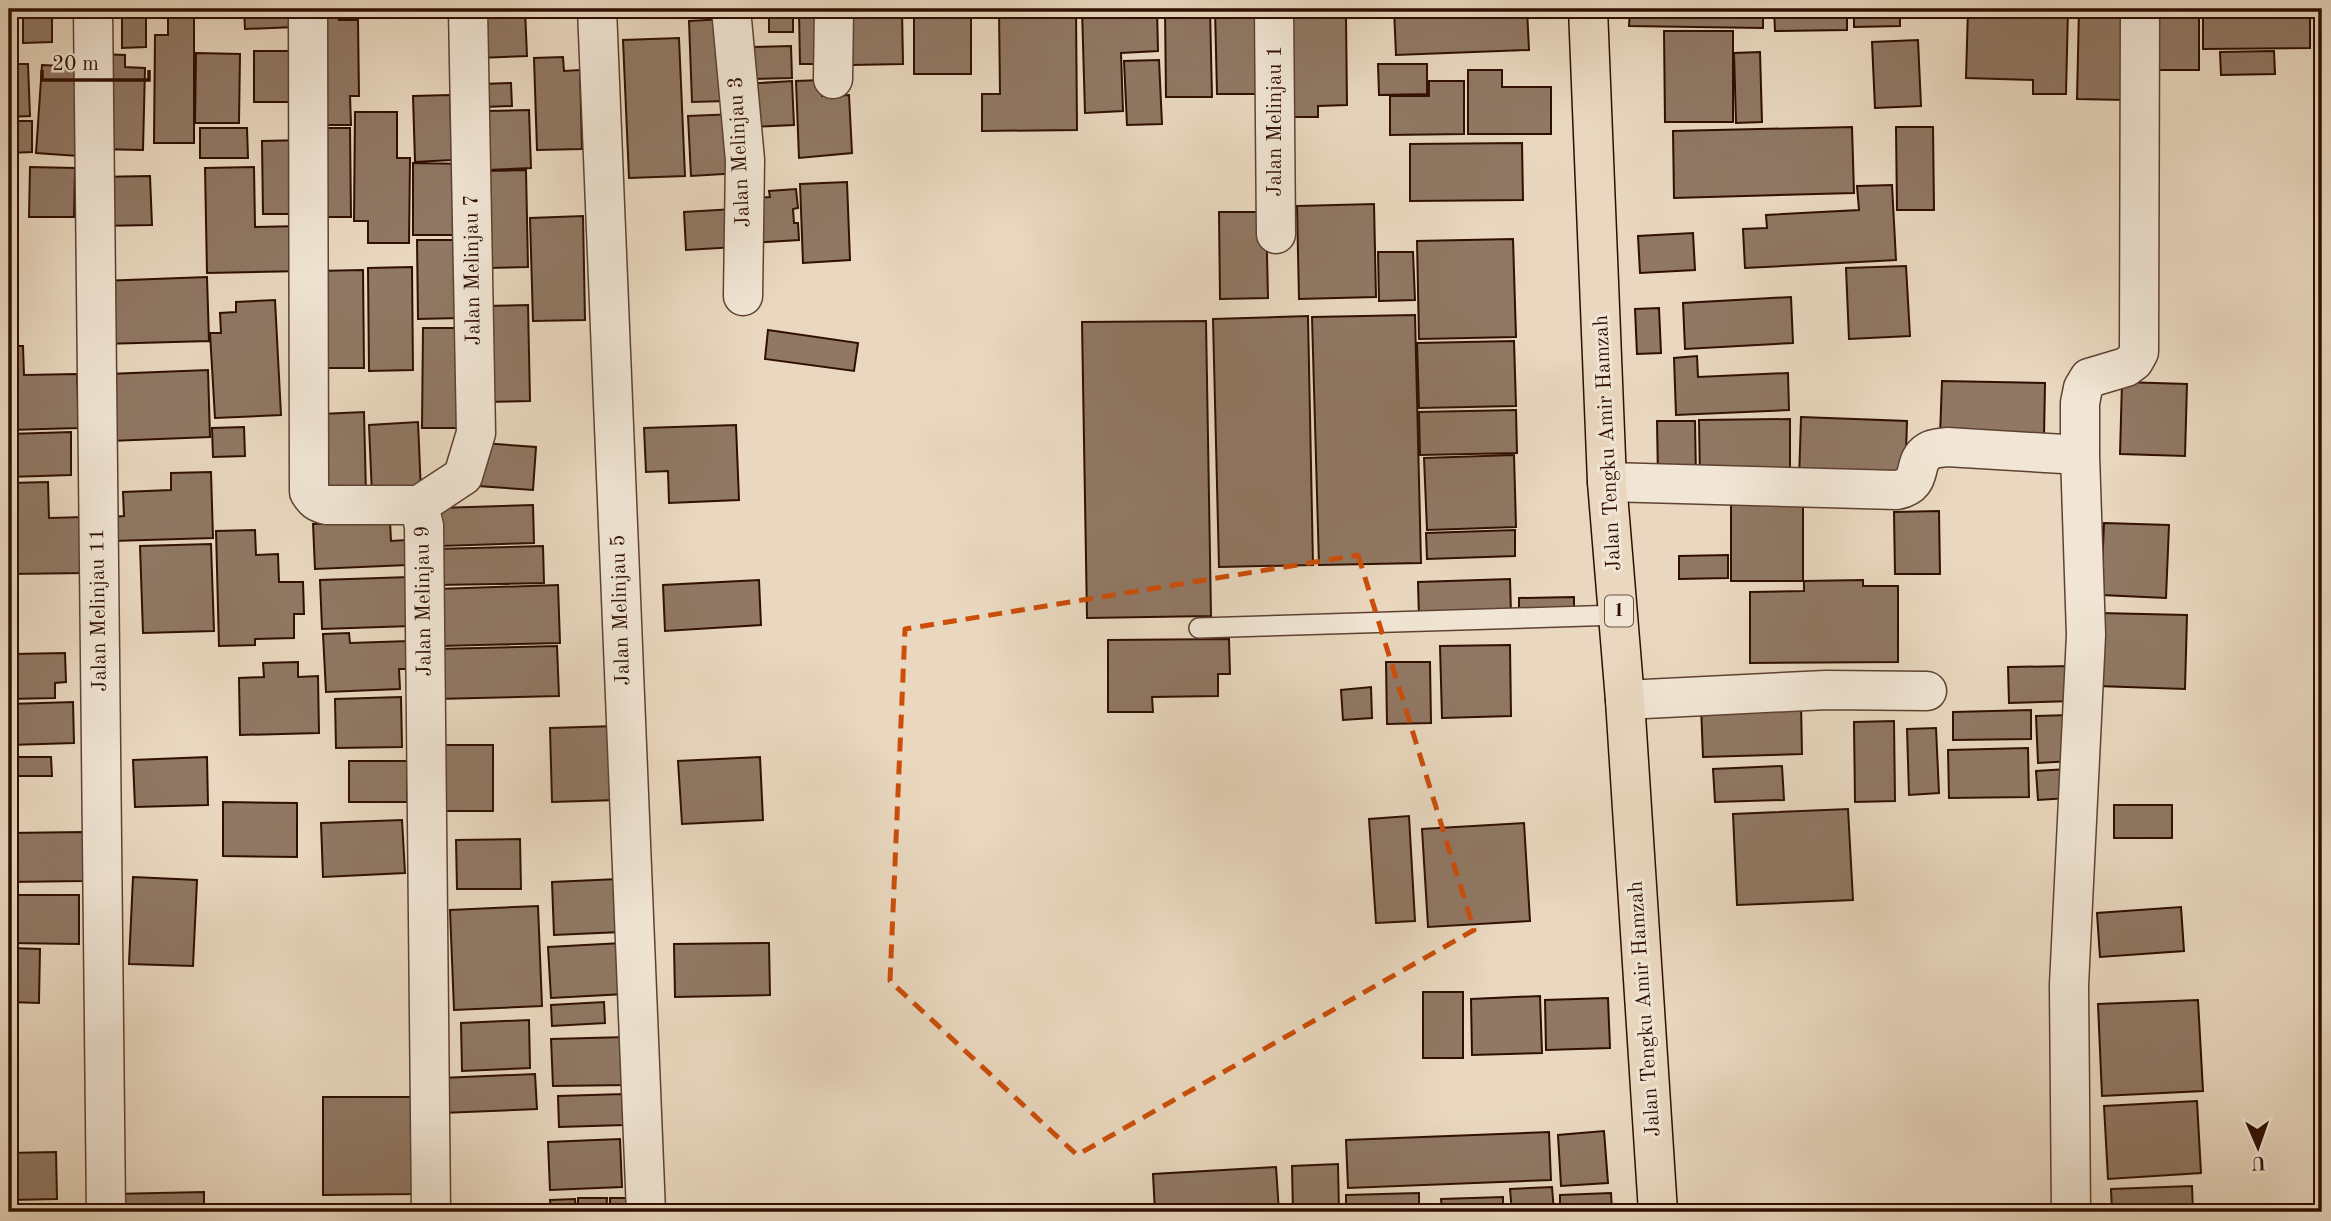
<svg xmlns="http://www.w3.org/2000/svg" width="2331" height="1221" viewBox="0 0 2331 1221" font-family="'Old Standard TT',serif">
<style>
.building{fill:#907864;stroke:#300f02;stroke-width:2}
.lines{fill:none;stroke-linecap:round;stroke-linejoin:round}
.service-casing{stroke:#5e4131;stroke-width:22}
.minor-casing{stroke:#5e4131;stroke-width:41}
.primary-casing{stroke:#300f02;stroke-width:41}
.service{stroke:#f1e6d5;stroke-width:19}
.minor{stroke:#f1e6d5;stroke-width:38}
.primary{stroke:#e9d8bf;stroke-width:38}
.marked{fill:none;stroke:#cc4e0a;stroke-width:5;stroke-dasharray:14 9;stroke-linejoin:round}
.labels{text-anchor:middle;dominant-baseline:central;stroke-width:6;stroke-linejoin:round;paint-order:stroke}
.shield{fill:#f1e6d5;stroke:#6a5041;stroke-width:2}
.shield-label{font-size:19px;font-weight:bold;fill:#300f02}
.street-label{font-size:21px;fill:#300f02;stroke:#f1e6d5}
</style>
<rect width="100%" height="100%" fill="#e9d8bf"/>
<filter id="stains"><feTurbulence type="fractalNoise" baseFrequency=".00286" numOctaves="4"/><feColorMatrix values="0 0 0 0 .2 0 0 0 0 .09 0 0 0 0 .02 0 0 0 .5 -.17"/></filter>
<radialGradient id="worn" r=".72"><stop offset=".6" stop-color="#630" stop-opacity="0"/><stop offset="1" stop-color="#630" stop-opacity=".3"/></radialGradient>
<!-- building -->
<path class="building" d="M23,9h29v33l-29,1z
M122,9h72v134h-40l1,-108h13v-19l-22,-1v32l-24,1z
M244,9h51v18l-50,2z
M312,9h27v11h19l1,76h-9l1,29h-38z
M474,9h51l2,47 -50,2z
M687,9h29v4l-29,-1z
M769,9h24v23h-24z
M797,9h33l-6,55h-24l-1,-52h-2z
M850,9h52l1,55 -51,1z
M914,9h57v65h-57z
M999,9h77l1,121 -95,1v-37h18z
M1082,9h75l1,42 -37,2 2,58 -38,2z
M1165,9h45l2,88h-46z
M1215,9h49l2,85h-49z
M1394,9h133l2,41 -133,5z
M1630,9h133v19l-134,-2z
M1774,9h73v21l-72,1z
M1854,9h46v17l-46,1z
M1968,9h100l-2,85h-33v-14l-67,-2z
M2079,9h48l-1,91 -49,-1z
M2159,9h40v61h-40z
M2203,9h107v39l-107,1z
M2316,9h6v81h-6z
M1346,15l1,90 -29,1v11h-27l-2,-101z
M724,19l3,82 -35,1 -3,-81z
M1664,31h69v91h-68z
M679,38l6,138 -56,2 -6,-138z
M1918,40l3,66 -46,2 -3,-66z
M9,44h6l1,20h12l2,52 -21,1z
M791,46l1,32 -43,1 -1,-32z
M254,51h44v51h-44z
M2274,51l1,23 -54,1 -1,-23z
M1760,52l2,70 -26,1 -2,-70z
M196,53l44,1 -1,69h-44z
M97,54l28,1v12l20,1 -2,82 -48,-1z
M563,57l1,14 16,-1 2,79 -45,1 -3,-92z
M1159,60l3,64 -35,1 -3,-64z
M1378,64h49v30l-48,1z
M42,65l42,2 -6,89 -42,-3z
M1468,70h34v17h49v47h-83z
M822,80v16l27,-1 3,58 -53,5 -3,-77z
M792,81l2,44 -45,2 -5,-43z
M1429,81h35v53l-74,1v-39h39z
M511,83l1,23 -29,1 -1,-23z
M450,95l2,65 -37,2 -2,-66z
M529,110l2,58 -43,2 -2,-59z
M355,112h42v46h13l-1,85h-41v-22h-14z
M736,114l4,59 -49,3 -3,-60z
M9,121h23v31l-23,1z
M1852,127l2,66 -180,5 -1,-67z
M1896,127h37l1,83h-37z
M200,128h47l1,30h-48z
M315,128h35l1,89h-35z
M306,140v74h-43l-1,-73z
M1522,143l1,57 -113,1v-57z
M413,163l58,1v71h-58z
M30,167l45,1 -1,49h-45z
M254,167l1,60 47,-1 1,45 -96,2 -2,-105z
M526,170l2,97 -43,1 -1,-97z
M150,176l2,49 -55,1 -1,-49z
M847,182l3,78 -47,3 -3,-79z
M1892,185l4,75 -151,8 -2,-39 24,-1 -1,-13 93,-5 -2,-24z
M796,189l2,19 -5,1 1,14h4l1,17 -48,3 2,-45 17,-1 -1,-6z
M1374,204l2,93 -77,2 -2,-93z
M734,209l2,38 -50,3 -2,-38z
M1219,212h47l2,86 -48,1z
M583,216l2,104 -52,1 -3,-103z
M1693,233l2,37 -55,3 -2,-37z
M1513,239l3,98 -97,2 -2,-98z
M417,240h42l2,78 -43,1z
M1378,252h35l2,48 -36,1z
M1906,266l4,70 -61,3 -3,-71z
M412,267l1,103 -44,1 -1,-103z
M363,270l1,98h-48l-1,-97z
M207,277l2,64 -106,3 -2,-63z
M1791,297l2,46 -108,6 -2,-46z
M275,300l6,115 -66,3 -5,-85h11l-1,-20 16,-1v-10z
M528,305l2,96 -46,1 -2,-96z
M1659,308l2,45 -24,1 -2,-45z
M1415,315l6,248 -102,2 -7,-248z
M1308,316l5,249 -94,2 -6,-248z
M1206,321l5,295 -124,2 -5,-296z
M423,328h47l-1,100h-47z
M768,330l90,13 -4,28 -89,-12z
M1514,341l2,65 -97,2 -2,-65z
M9,346h14l1,29 53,-1 2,54 -70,2z
M1697,356l1,21 90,-4 1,37 -113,5 -2,-57z
M208,370l2,67 -100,4 -2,-67z
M1942,381l103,2 -1,55 -104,-2z
M2122,382l65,2 -2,72 -65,-2z
M1516,410l1,43 -97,2 -1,-43z
M364,412l2,82 -43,2 -2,-82z
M1801,417l106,4 -2,63 -106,-4z
M1790,419v61l-90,1 -1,-61z
M1657,421h38l1,56 -38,1z
M418,422l3,71 -49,2 -3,-70z
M736,425l3,75 -70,3 -1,-32 -22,1 -2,-44z
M244,427l1,29 -32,1 -1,-29z
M71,432v43l-62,2v-43z
M482,443l54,4 -3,43 -55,-4z
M1514,455l2,72 -89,3 -3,-72z
M2316,457h6v106h-5z
M211,472l2,66 -100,3 -1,-24 12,-1 -1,-24 48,-2v-17z
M48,482l1,36 36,-1 1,56 -77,1v-91z
M533,505l1,38 -94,3 -1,-38z
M1731,505h72v76h-72z
M1939,511l1,63h-45l-1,-62z
M390,521l1,20 15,-1 1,25 -92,4 -2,-45z
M2104,523l65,2 -3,73 -65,-3z
M255,530l1,25 22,-1 1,28h24l1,32h-10v24l-39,1v6l-36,1 -3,-115z
M1515,530v26l-88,3 -1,-26z
M211,544l3,87 -71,2 -3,-87z
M543,546l1,37 -107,2 -1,-36z
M1728,555v23l-49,1v-23z
M409,577l2,49 -89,3 -2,-49z
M1510,579l1,35 -92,3 -1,-35z
M759,580l2,45 -96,6 -2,-46z
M1863,580v6h35v76l-148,1v-71l54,-1v-10z
M558,585l2,58 -121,3 -2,-57z
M1574,597v16l-55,1v-16z
M2099,613l88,2 -2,74 -88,-3z
M349,633l1,10 59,-2 1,28h-11l1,20 -74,3 -3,-58z
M9,637h3v17l53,-1 1,29 -11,1v15l-46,1z
M1229,639l1,35h-12v22l-66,1 1,15h-45v-72z
M1510,645l1,71 -69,2 -2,-72z
M557,646l2,50 -123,3 -1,-50z
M298,662v15l20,-1 1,57 -79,2 -1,-57 25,-1 -1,-14z
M1386,662h44l1,61 -44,1z
M2073,666l1,35 -65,2 -1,-36z
M1371,687l1,31 -29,2 -2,-30z
M401,697l1,50 -66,1 -1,-49z
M73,702l1,41 -65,2v-41z
M1801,703l1,51 -99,3 -2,-51z
M2031,710v29l-78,1v-28z
M2070,715l2,46 -34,2 -2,-47z
M1894,721l1,80 -40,1 -1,-80z
M616,726l2,74 -66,2 -2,-74z
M1936,728l3,65 -30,2 -2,-66z
M442,745h51v66h-50z
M2028,748l1,49 -80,1 -1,-48z
M9,757h42l1,19h-43z
M207,757l1,48 -73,2 -2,-47z
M760,757l3,63 -81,4 -4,-63z
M349,761h58v41h-58z
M1782,766l2,34 -69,2 -2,-33z
M2067,769l1,29 -30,2 -2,-29z
M223,802l74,1v54l-74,-1z
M2114,805h58v33h-58z
M1848,809l5,91 -116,5 -4,-91z
M1409,816l6,105 -39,2 -7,-104z
M402,820l3,53 -82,4 -2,-54z
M1524,823l6,98 -102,6 -6,-98z
M83,832v49l-74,1v-49z
M520,839l1,50h-64l-1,-49z
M133,877l64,3 -4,86 -64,-2z
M618,879l3,53 -67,3 -2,-53z
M2315,893h7v78h-8z
M9,895h70v49l-70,-1z
M538,906l4,100 -88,4 -4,-100z
M2181,907l3,44 -84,6 -3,-44z
M622,943l3,51 -74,4 -3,-51z
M769,943l1,52 -95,2 -1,-53z
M9,948l31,1 -1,54 -30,-1z
M1423,992h40v66h-40z
M1540,996l2,57 -70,2 -1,-56z
M1608,998l2,50 -64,2 -1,-50z
M2198,1000l5,91 -101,5 -4,-92z
M604,1002l1,21 -53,3 -1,-21z
M529,1020l1,48 -68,3 -1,-48z
M627,1037l1,48 -75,1 -2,-47z
M535,1074l2,35 -95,4 -1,-35z
M624,1094l1,31 -66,2 -1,-31z
M323,1097h90v97l-90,1z
M2197,1101l4,72 -93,6 -4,-73z
M1604,1131l4,52 -47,3 -3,-51z
M1549,1132l2,48 -203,8 -2,-48z
M620,1139l2,48 -72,3 -2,-48z
M56,1152l1,47 -48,1v-47z
M1338,1164l1,48h-46l-1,-46z
M1276,1167l3,45h-124l-2,-38z
M2192,1186l1,26h-81l-1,-23z
M1552,1187l2,25h-42l-2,-23z
M204,1192v20h-92v-18z
M1419,1193v19h-73v-17z
M1611,1193l1,19h-52v-17z
M1503,1197v15h-61l-1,-13z
M578,1198h29l-1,14h-28z
M610,1198h27v14h-27z
M575,1199l1,13h-25l-1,-12z
M50,1205v7h-41v-6z"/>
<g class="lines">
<defs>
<path id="service" d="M1199,628l420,-13"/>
<path id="minor" d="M93,9l13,1203
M308,9l1,483c5,8 8,11 18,13h92
M597,9l49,1203
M731,9l14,151 -2,136
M1274,9l2,225
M833,79l1,-70
M1607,482l290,8c29,-6 13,-28 32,-39 5,-3 12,-3 18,-4l133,8
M419,505l5,21 7,686
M419,505l44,-29 13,-43 -8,-424
M1625,700l201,-10 101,1
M2071,1212l-2,-227 17,-350 -6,-180v-52l3,-15 6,-10 37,-11 8,-6 5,-9 1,-343"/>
<path id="primary" d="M1588,9l19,473 18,218 33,512"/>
</defs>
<!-- service casing -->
<use href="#service" class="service-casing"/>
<!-- minor casing -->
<use href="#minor" class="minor-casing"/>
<!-- primary casing -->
<use href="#primary" class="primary-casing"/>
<!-- service -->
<use href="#service" class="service"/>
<!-- minor -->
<use href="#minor" class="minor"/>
<!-- primary -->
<use href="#primary" class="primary"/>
</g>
<!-- marked area -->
<path class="marked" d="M1358,555l116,375 -397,225 -187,-174 15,-352z"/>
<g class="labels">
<!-- shield labels -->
<rect class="shield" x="1605" y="595.5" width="28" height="31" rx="5"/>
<g class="shield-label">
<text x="1619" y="611">1</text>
</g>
<!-- street labels -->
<g class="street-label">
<text transform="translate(1275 121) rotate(-90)">Jalan Melinjau 1</text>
<text transform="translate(740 152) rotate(-93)">Jalan Melinjau 3</text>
<text transform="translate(473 270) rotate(-91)">Jalan Melinjau 7</text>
<text transform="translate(1608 443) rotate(-93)">Jalan Tengku Amir Hamzah</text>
<text transform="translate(424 601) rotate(-91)">Jalan Melinjau 9</text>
<text transform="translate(99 610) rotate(-91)">Jalan Melinjau 11</text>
<text transform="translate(621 610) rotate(-92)">Jalan Melinjau 5</text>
<text transform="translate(1645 1009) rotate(-94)">Jalan Tengku Amir Hamzah</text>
</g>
</g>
<!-- margin -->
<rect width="2331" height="1221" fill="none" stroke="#e9d8bf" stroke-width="35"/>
<rect x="10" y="10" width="2310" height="1200" fill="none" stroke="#300f02" stroke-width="3.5"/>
<rect x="18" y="18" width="2296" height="1186" fill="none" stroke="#300f02" stroke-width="2"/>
<!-- north arrow -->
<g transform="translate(2258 1147) rotate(178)" stroke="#f1e6d5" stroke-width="5" paint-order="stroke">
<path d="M0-5L12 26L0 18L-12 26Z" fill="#300f02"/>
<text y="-10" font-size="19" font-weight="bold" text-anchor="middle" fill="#300f02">U</text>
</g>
<!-- scale -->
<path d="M42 70v10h107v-10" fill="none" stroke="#300f02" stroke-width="3.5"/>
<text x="52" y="70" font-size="21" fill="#300f02" stroke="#f1e6d5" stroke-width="5" paint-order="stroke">20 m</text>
<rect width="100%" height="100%" filter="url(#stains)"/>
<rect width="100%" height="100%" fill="url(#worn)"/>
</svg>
